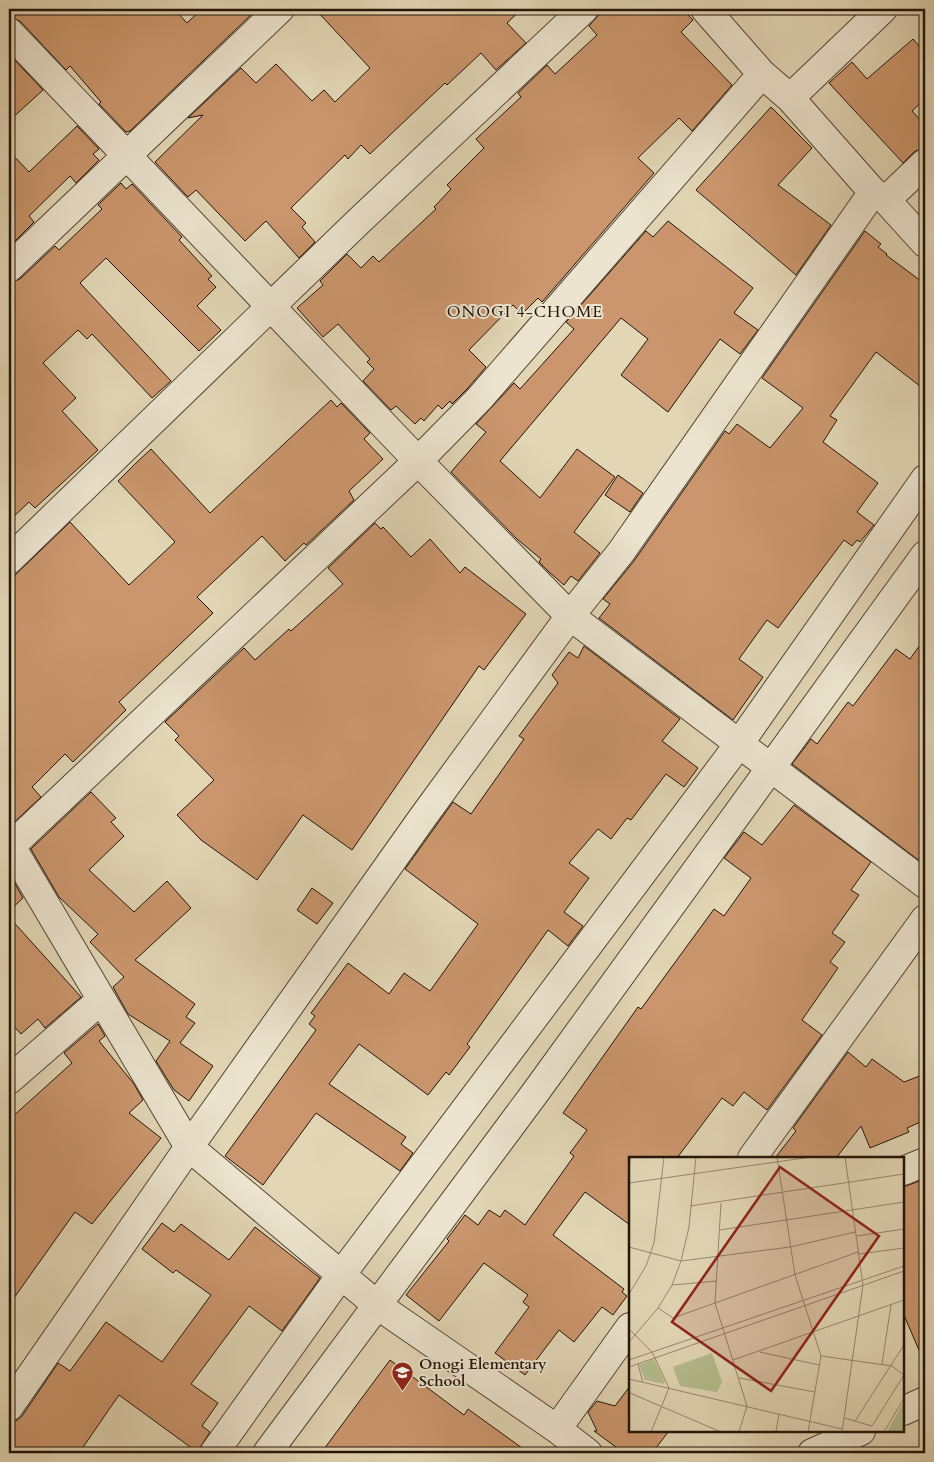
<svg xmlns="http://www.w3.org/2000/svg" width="934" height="1462" viewBox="0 0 934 1462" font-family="Cardo,serif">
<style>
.building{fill:#cb966d;stroke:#231408}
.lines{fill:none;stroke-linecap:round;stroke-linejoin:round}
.minor-casing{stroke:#534433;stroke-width:30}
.minor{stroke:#ece4cf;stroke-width:28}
.labels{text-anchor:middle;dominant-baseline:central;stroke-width:4;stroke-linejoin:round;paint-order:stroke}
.poi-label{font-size:15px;font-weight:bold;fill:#231408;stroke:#ece4cf;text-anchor:start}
.neighbourhood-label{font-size:16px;letter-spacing:1px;fill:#231408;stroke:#ece4cf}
.inset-road{fill:none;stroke:#968870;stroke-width:1}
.view{fill:#8f2418;fill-opacity:0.15;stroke:#8f2418;stroke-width:2.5}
.inset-edge{fill:none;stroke:#231408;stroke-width:2.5}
</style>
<rect width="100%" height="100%" fill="#e2d6b5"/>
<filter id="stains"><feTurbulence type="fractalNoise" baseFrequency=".004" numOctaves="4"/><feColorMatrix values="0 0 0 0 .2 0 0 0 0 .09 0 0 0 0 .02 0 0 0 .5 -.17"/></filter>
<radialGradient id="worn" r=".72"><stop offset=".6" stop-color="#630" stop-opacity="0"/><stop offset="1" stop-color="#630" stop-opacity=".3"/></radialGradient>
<!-- building -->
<path class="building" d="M9,9h165l13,14 15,-14h55l-127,122 -4,1 -27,-28 2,-2 -31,-36 -4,4 -46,-49 -11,-4z
M315,9h207l-15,14 19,20 -30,27 -15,-17 -34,32 -2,-2 -75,71 -9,-9 -13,14 -3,-4 -54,53 15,15 -4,4 13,15 -16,16 -33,-37 -21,20 -49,-51 -8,7 -33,-35 48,-47 -15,3 53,-50 15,15 20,-19 36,37 12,-11 11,12 35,-34z
M604,9h78l11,11 -12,12 51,53 -40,46 -13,-13 -41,40 16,15 -112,129 -4,-4 -16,16 -9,-9 -44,45 17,17 -18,21 -16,16 -2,-3 -8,8 -4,-4 -14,16 -3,-3 -6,6 -19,-18 -5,4 -28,-29 11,-12 -7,-7 3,-3 -32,-35 -15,13 -26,-29 26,-23 -3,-4 27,-27 14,14 12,-12 6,6 57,-53 -2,-2 17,-18 -4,-4 37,-37 -8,-9 45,-42 -3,-4 29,-28 8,9 42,-39 -8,-9z
M913,39l12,14v46l-13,12 13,14v23l-10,3 -12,12 -74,-80 23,-21 15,17z
M9,54l34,36 -34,31z
M771,107l41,41 -34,37 53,40 -35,50 -100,-85z
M77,126l22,23 -6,5 6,6 -23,23 -6,-7 -41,40 5,6 -25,25v-96l20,21z
M121,183l5,6 6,-5 50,53 -3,3 33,36 -4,3 8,8 -19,19 24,24 -22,21 -93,-93 -26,25 91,98 -19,17 -60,-64 -5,5 -9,-9 -35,33 33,35 -14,13 36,39 -63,58 -6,-6 -20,19v-238l11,-4 35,-33 4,4 43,-41 -4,-4z
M668,221l85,67 -19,25 24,17 -18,24 -20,-15 -52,73 -47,-37 27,-36 -27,-21 -121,143 40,37 37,-49 38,28 -41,55 26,21 -22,28 -7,-5 -7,9 -16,-14 -9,-9 2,-3 -24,-20 -66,-67 35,-40 -10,-8 38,-41 6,6 54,-60 -8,-7 80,-91 7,6z
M865,231l16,13 -3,3 9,7 -1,1 39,29v106l-49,-38 -46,64 7,4 -14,22 55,41 -21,29 17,13 -14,17 -3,-2 -5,6 -8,-6 -66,88 -11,-8 -28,39 24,18 -30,43 -134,-102 11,-14 -7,-5 31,-38 91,-130 4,3 8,-10 33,24 33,-40 -41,-30z
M331,400l6,7 4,-4 29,30 -6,6 19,20 -34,32 5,9 -48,45 -2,-2 -19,18 -23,-25 -65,61 16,16 -94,89 7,8 -53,52 -8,-8 -33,33 9,10 -32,30v-246l61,-59 59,63 46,-43 -57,-61 18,-18 15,-14 59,64z
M618,475l25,18 -13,19 -25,-17z
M375,523l6,6 2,-2 28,30 19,-18 30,34 5,-6 61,47 -42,56 -5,-4 -127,184 -49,-35 -46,65 -56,-40 -24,-25 37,-35 -39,-40 4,-4 -14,-14 79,-74 11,12 34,-31 2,2 52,-47 -15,-16z
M925,638v227l-133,-101 19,-25 6,5 31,-42 5,4 43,-57 14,10z
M584,646l96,73 -18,22 36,27 -14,19 -18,-13 -35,46 -4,-2 -16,21 -13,-10 -29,34 20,15 -25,34 19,14 -15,20 -20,-16 -81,114 3,3 -21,28 -3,-3 -18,23 -69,-51 -30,40 77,53 -5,7 12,9 -13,18 -84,-58 -53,72 -38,-29 91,-126 -7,-6 6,-8 -4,-3 37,-50 41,31 15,-21 26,18 48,-67 -73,-55 48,-67 18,12 53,-75 -5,-3 39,-53 -6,-8 17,-23 9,6z
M91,792l25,26 -5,4 13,14 -35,34 45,42 33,-31 24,27 -56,52 60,44 -9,13 9,6 -15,20 33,23 -24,35 -15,-11 -18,-29 14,-20 -42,-27 -15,-27 11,-10 -34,-35 8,-8 -39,-37 -28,-48z
M794,805l77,57 -20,28 8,5 -27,38 13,9 -15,20 8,6 -36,52 20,15 -55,75 -23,-18 -11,14 -11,-8 -45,60h-47v67l-45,-33 -32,43 71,54 -2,3 5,4 -14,19 -11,-8 -28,35 -15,-12 -34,45 -30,-22 34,-46 -6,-5 5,-7 -44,-32 -45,58 -33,-26 43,-54 -2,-2 18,-24 13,10 11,-15 11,7 5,-7 20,15 49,-69 -4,-3 17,-23 -24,-17 75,-106 3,2 73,-100 10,7 27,-38 -27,-20 20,-26 18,13z
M9,873l14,25 -14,13z
M312,888l21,15 -16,21 -20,-14z
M9,917l72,80 -36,31 -7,-9 -17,15 -12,-13z
M98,1024l7,12 -6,5 35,43 9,16 -14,13 32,25 -69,86 -17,-12 -66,93v-176l5,-8 -3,-3 61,-55 -8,-10z
M848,1052l18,15 6,-8 32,23 21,-8v46l-18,8 2,4 -39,16 -9,-22 -25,32h-61l21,-27 -3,-3z
M925,1179v185l-22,-51v-126z
M162,1223l12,9 7,-8 48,36 26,-33 65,51 -38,53 -33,-25 -58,78 27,19 -16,23 8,6 -13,20 -78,-57 -40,58h-70v-31l7,-1 6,-5 36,-53 12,8 36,-49 56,40 49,-67 -35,-25 -3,3 -31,-24z
M390,1360l74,55 4,-6 61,44h-208z
M630,1386v45h39l-17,22h-28l-30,-22h3l-9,-19 9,-11 18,5z"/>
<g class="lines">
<defs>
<path id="minor" d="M705,9l57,65 28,24 83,94 13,8 39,43
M9,32l409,429 152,155 355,268
M790,98l93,-89
M886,200l39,-37
M9,268l271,-259
M9,560l350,-339 225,-212
M9,843l180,304 188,158 180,124 31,24
M9,848l409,-387 61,-62 283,-325
M9,1080l92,-80
M752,1158l173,-239
M903,1171l22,-9
M9,1407l180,-260 234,-330 147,-201 51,-64 252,-360
M903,1411l22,-10
M557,1429l73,-102
M214,1453l127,-178 398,-531 186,-265
M267,1453l268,-360 390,-538
M812,1453l49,-22"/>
</defs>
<!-- minor casing -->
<use href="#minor" class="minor-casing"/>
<!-- minor -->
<use href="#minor" class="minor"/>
</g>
<!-- icons -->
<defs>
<symbol id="school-pin" viewBox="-11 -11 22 30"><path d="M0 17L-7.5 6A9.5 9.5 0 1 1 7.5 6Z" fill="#8f2418" stroke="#ece4cf"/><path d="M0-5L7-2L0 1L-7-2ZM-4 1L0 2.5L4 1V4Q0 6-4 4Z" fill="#fff"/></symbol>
</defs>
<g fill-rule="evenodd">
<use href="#school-pin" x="390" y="1360" width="25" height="34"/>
</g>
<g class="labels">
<!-- poi labels -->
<g class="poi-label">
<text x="419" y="1364">Onogi Elementary<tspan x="419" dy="17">School</tspan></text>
</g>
<!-- neighbourhood labels -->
<g class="neighbourhood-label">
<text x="525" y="312">ONOGI 4-CHOME</text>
</g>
</g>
<!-- overview -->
<g transform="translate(629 1157)">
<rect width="275" height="275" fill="#e2d6b5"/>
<path d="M83,196l10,29 -5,10 -37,-6 -7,-19zM25,202l11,23 -2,2 -18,-4 -6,-15zM275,244v31h-17z" fill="#b4bd8d"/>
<path class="inset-road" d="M148,0l18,118 26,81 -13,76M0,19l1,-19M0,26l182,-26M92,46l-6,100 32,103 -8,26M61,49l214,-32M91,73l184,-28M228,79l47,-7M0,90l52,14 109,-14 65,-15M230,97l45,-6M43,128l45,-4M0,137l17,-28 8,-23 10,-86M29,151l15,10 185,-66M0,172l23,23 17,36 -18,44M0,185l29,-34 14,-23 9,-24 8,-34 7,-70M131,195l59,13M192,199l71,10 12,9 -32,51 -28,-8M0,203l275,-94M104,203l171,-60M9,207l5,19M253,207l9,-59M0,210l275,-96M110,221l76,14M0,222l213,50M1,236l91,39M226,264l49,-76M147,275l3,-18M213,275l21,-147 -18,-128M255,275l20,-34"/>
<path class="view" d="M151,10l99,69 -108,155 -99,-69z"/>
<rect width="275" height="275" class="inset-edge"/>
</g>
<!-- margin -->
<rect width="934" height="1462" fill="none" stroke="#e2d6b5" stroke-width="30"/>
<rect x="10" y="10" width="914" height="1442" fill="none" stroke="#231408" stroke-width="2.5"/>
<rect x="15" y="15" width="904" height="1432" fill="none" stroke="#231408"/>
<rect width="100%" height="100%" filter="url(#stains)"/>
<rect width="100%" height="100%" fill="url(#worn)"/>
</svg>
